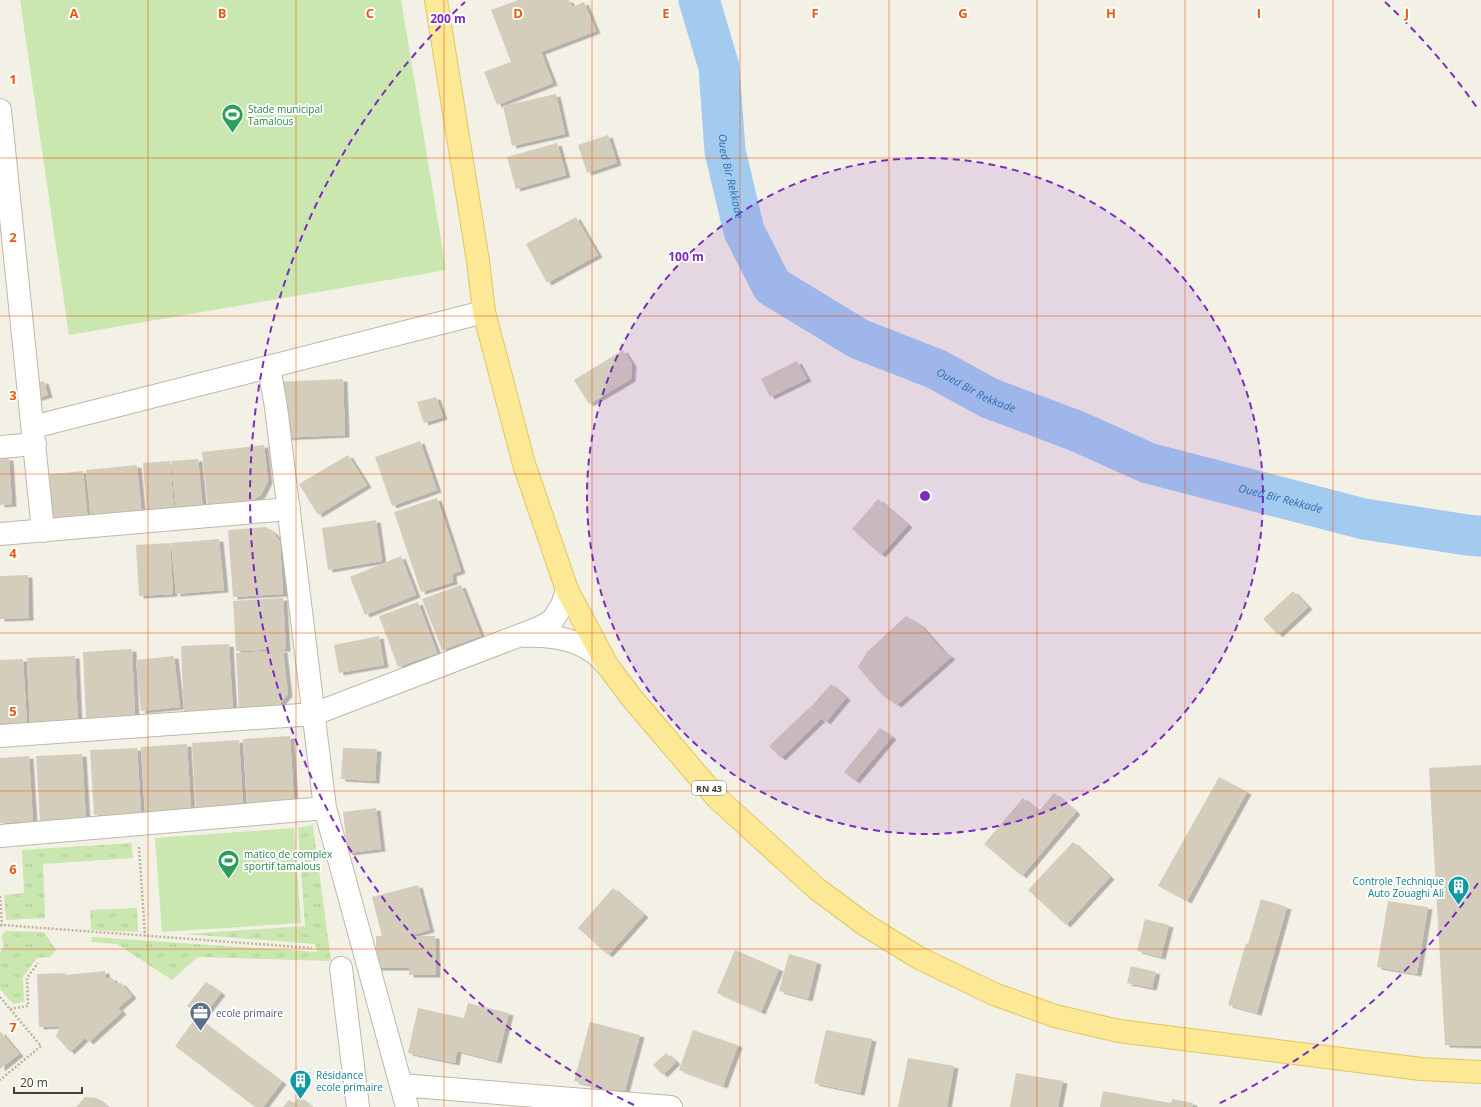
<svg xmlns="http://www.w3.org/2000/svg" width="1481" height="1107" viewBox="0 0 1481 1107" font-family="'Open Sans',sans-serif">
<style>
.grass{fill:url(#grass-tufts)}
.pitch{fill:#c9e7af}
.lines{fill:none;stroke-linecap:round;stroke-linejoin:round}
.river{stroke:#a3caef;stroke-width:41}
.building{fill:#d4cdbc;filter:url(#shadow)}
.minor-casing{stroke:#beb8a9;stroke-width:24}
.major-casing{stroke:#e2c665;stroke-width:24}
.path{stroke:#c0b59a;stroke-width:2.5;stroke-dasharray:2 2;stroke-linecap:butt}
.minor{stroke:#fff;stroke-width:22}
.major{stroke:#fde895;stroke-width:22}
.grid{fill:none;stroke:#e8590c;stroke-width:1;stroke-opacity:0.55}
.ring{fill:none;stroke:#7b2cbf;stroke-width:2;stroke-dasharray:7 5}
.labels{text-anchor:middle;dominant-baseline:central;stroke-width:4;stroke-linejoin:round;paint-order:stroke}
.shield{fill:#fff;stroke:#7d7972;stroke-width:1}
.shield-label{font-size:9px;font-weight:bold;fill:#454035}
.leisure-label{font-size:10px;fill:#27864d;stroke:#fff;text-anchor:start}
.culture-label{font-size:10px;fill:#0d838f;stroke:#fff;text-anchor:end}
.service-label{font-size:10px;fill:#4e5e75;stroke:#fff;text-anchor:start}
.water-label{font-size:11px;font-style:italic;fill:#3070b0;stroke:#fff}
.grid-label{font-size:13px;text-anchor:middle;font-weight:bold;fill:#e8590c;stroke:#fff;stroke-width:4;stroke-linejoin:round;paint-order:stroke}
.centre{fill:#7b2cbf;stroke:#fff;stroke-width:2}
.ring-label{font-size:12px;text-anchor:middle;font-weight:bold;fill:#7b2cbf;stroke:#fff;stroke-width:4;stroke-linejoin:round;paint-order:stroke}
</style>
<defs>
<pattern id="grass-tufts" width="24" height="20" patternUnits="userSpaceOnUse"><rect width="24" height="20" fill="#c9e7af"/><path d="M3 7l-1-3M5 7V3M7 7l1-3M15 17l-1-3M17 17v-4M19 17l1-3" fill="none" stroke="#aec797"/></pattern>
<filter id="shadow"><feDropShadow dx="4.5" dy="2.5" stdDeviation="0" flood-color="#0004"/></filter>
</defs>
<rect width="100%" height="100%" fill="#f3f0e6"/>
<!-- grass -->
<path class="grass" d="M313,825l18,136 -133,-4 -26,23 -55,-36 -26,-2 1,-5 225,15 -2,-8 -130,-10 120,-8 -7,-98z
M131,843l2,15 -90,6 2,54 -39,2 -2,-25 20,-2 -2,-43z
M137,908l1,24 -47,-2 -1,-20z
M5,931l39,1 12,18 -6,7 -13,1 -14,19 1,25 -11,2 -13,-15v-37c5,-5 5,-9 1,-15z"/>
<!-- pitch -->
<path class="pitch" d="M20,0h381l45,270 -377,65z
M294,828l7,95 -139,9 -7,-94z"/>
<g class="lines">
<!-- river -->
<path class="river" id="s1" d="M699,0l20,67 6,84 19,80 28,55 87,53 77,30 53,29 90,34 69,31 216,56 103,16 14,1"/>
</g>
<!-- building -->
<path class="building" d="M518,0h51l3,7 12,-5 12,29 -55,21 12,31 -56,22 -13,-33 27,-10 -20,-52z
M556,94l9,40 -53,12 -9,-40z
M608,135l9,28 -30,10 -9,-28z
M557,143l9,32 -50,14 -9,-32z
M576,217l22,38 -51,28 -21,-39z
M623,350l9,14 -1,15 -42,25 -15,-24z
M797,361l10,18 -37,18 -9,-18z
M343,379l2,56 -68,3 -3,-56z
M44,381l4,14 -13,4 -4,-15z
M436,397l7,20 -19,6 -7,-21z
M420,441l17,49 -45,16 -17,-49z
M264,445l4,36 -7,14 -11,7 -42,5 -6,-55z
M348,455l19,30 -49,30 -19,-31z
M0,458h9l3,46 -12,1z
M198,459l5,51 -27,2 -5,-51z
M170,461l4,50 -27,3 -4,-51z
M137,465l5,52 -51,4 -5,-51z
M83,471l5,50 -41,5 -5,-51z
M437,498l24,73 -9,3 1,8 -32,10 -27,-80z
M878,499l30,26 -27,30 -29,-26z
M376,520l6,41 -54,9 -6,-42z
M266,527l8,6 6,9 3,52 -50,3 -5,-67z
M219,539l5,51 -48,4 -5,-51z
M170,543l3,51 -34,2 -3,-51z
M401,556l15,39 -51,20 -15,-38z
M28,575l1,43 -29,1v-43z
M461,585l20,51 -39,14 -20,-51z
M1293,591l15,16 -30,28 -15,-16z
M283,598l3,51 -50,2 -3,-50z
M418,602l19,51 -39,14 -19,-51z
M906,616l14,9 23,26 8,6 -54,48 -14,-9 -25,-29 9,-15z
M379,636l5,29 -45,8 -5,-28z
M229,644l4,67 -49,2 -3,-67z
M132,649l3,67 -49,2 -3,-66z
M283,650l5,44 -11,13 -38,2 -3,-56z
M75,656l3,66 -48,2 -3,-66z
M174,656l6,51 -39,4 -5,-51z
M23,659l4,66 -27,2v-67z
M831,684l15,14 -20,24 -16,-14z
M809,708l12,11 -40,39 -12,-12z
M880,728l12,9 -37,44 -11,-9z
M290,736l4,66 -47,2 -4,-65z
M239,740l4,65 -47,3 -4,-65z
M187,744l4,65 -46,3 -4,-65z
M137,748l4,65 -47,2 -4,-65z
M343,748l34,1 -2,32 -34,-2z
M82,754l4,65 -46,2 -4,-65z
M29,756l4,65 -33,2v-65z
M1481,765v281l-36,-1 -16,-277z
M1219,777l28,15 -60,109 -29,-15z
M1054,793l22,19 -54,64 -38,-32 39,-46 16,13z
M376,808l5,41 -33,4 -5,-41z
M1073,842l37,35 -44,48 -38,-35z
M418,885l12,45 -23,6h28l1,39h-27v-7h-33v-32h6l-10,-39z
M613,888l31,27 -36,40 -30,-27z
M1261,899l26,8 -30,106 -29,-8 18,-62 2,1z
M1388,901l40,6 -11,67 -40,-7z
M1145,919l24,6 -8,32 -24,-6z
M735,950l44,19 -18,43 -44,-19z
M789,954l28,8 -9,37 -29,-8z
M1131,966l25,6 -4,16 -25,-5z
M105,971l1,7h6l4,6 5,-1 11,13 -14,12 4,4 -33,30 -4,-4 -15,14 -14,-16 4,-10 -21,1 -2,-53 29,-1 -1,2z
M206,982l15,11 -21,27 82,62 -19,25h-8l-80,-61 23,-31 -11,-9z
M468,1003l41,10 -12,48 -40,-10 -2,12 -47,-10 10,-45 46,10z
M590,1022l50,13 -16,59 -50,-13z
M693,1030l45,15 -15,41 -44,-16z
M826,1030l46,9 -12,54 -46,-10z
M0,1031l19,23 -19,15z
M666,1053l10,9 -13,13 -10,-10z
M908,1058l46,8 -7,41h-49z
M1016,1073l47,8 -5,26h-48z
M1103,1091l68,12 1,-4 21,4 -1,4h-92z
M85,1097l12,1 10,9h-31z
M299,1097l13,10h-29l6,-7 5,3z"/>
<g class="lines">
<defs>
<path id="minor" d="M0,110l43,421
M33,427l451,-115
M0,447l35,-3
M0,534l289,-25
M525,636c23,-1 48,2 68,16 5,3 9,8 14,13
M0,736l314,-22 225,-86 14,-8 9,-15 5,-15
M325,808l82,299
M0,836l325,-28 -49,-401 -7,-40
M341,968l17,139
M401,1085l270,22"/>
<path id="major" d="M436,0l42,261 6,51 40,152 43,126 40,75 24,32 85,100 101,92 50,37 52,32 75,36 61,22 64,15 302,38 60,3"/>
</defs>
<!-- minor casing -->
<use href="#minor" class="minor-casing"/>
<!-- major casing -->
<use href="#major" class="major-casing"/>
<!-- path -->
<path class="path" d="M139,847l6,89
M0,896l2,29
M0,926l2,-1 310,23
M0,997l41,49 -41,34
M10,1009l18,-3 -1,-28 11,-15"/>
<!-- minor -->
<use href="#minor" class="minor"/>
<!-- major -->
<use href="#major" class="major"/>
</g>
<!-- grid -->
<path class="grid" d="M148,0v1107M296,0v1107M444,0v1107M592,0v1107M740,0v1107M889,0v1107M1037,0v1107M1185,0v1107M1333,0v1107M0,158h1481M0,316h1481M0,474h1481M0,633h1481M0,791h1481M0,949h1481"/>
<!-- distance rings -->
<circle cx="925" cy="496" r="338" fill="#7b2cbf" fill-opacity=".12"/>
<g class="ring">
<circle cx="925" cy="496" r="338"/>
<path d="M1478 883A675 675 0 0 1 1216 1105M634 1105A675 675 0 0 1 465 2M1385 2A675 675 0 0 1 1478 109"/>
</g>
<!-- icons -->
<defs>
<symbol id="stadium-pin" viewBox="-11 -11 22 30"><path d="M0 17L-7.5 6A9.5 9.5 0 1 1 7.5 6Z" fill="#2e9e5b" stroke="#fff"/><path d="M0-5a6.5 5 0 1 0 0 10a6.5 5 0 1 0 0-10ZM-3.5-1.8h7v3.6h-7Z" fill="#fff"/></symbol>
<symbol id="building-pin" viewBox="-11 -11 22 30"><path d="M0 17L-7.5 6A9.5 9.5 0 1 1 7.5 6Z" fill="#0f9aa8" stroke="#fff"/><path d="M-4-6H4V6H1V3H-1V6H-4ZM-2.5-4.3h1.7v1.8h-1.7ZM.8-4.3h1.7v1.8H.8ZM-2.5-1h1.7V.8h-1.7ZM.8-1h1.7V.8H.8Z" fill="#fff"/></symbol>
<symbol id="office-pin" viewBox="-11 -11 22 30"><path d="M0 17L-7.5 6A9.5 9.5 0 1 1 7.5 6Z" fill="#5c6f8a" stroke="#fff"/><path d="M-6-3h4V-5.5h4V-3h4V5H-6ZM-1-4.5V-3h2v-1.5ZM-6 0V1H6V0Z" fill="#fff"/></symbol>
</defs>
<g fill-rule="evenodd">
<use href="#stadium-pin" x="220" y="102" width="25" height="34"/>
<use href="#stadium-pin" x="216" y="848" width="25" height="34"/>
<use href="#building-pin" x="1446" y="874" width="25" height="34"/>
<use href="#office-pin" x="188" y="1000" width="25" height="34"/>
<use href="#building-pin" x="288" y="1068" width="25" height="34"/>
</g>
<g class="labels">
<!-- shield labels -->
<rect class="shield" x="692" y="781" width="34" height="14" rx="3"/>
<g class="shield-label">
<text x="709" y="788">RN 43</text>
</g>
<!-- leisure labels -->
<g class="leisure-label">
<text x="248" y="109">Stade municipal<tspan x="248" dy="12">Tamalous</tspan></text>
<text x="244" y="854">matico de complex<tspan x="244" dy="12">sportif tamalous</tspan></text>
</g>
<!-- culture labels -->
<g class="culture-label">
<text x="1444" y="881">Controle Technique<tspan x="1444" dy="12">Auto Zouaghi Ali</tspan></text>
<text x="316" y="1075" text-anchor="start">Résidance<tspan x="316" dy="12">ecole primaire</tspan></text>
</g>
<!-- service labels -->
<g class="service-label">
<text x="216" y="1013">ecole primaire</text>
</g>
<!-- water labels -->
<g class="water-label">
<text stroke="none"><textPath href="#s1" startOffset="180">Oued Bir Rekkade</textPath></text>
<text stroke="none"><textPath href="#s1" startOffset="528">Oued Bir Rekkade</textPath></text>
<text stroke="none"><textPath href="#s1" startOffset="852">Oued Bir Rekkade</textPath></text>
</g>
</g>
<g class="grid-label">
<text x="74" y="18">A</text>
<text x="222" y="18">B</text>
<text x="370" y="18">C</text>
<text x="518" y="18">D</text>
<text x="666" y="18">E</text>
<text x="815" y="18">F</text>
<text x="963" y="18">G</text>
<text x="1111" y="18">H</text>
<text x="1259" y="18">I</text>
<text x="1407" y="18">J</text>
<text x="13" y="84">1</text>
<text x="13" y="242">2</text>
<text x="13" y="400">3</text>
<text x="13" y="558">4</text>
<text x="13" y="716">5</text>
<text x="13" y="874">6</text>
<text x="13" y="1032">7</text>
</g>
<circle cx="925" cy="496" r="6" class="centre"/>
<g class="ring-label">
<text x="448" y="23">200 m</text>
<text x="686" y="261">100 m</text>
</g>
<!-- scale -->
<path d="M14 1087v6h68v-6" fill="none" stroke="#454035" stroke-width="2"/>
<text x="20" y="1087" font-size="12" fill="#454035" stroke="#ffffff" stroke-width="3" paint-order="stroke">20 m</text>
</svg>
